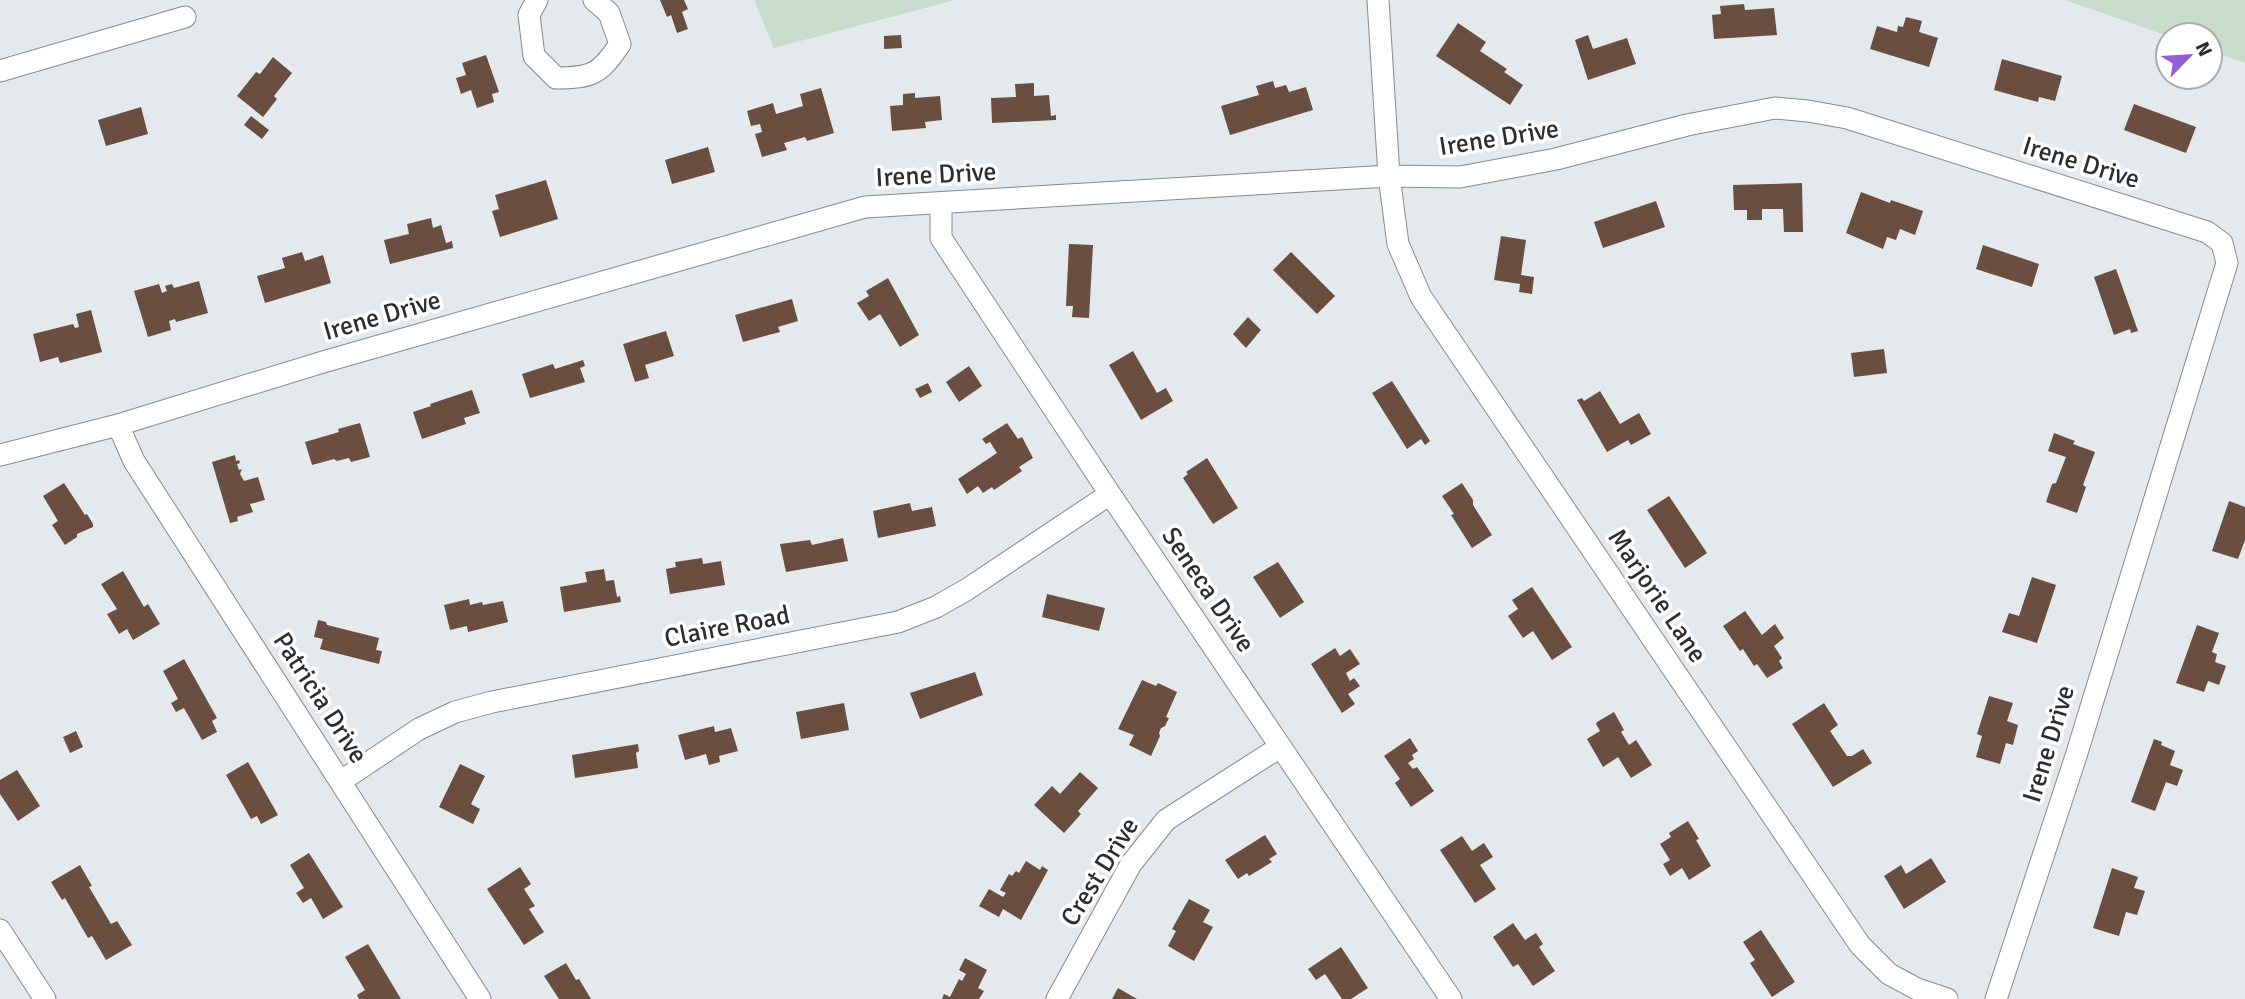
<svg xmlns="http://www.w3.org/2000/svg" width="2245" height="999" viewBox="0 0 2245 999" font-family="Signika,sans-serif">
<style>
.green{fill:#c8dbcc}
.building{fill:#6a4e40}
.lines{fill:none;stroke-linecap:round;stroke-linejoin:round}
.minor-casing{stroke:#868a8f;stroke-width:23}
.minor{stroke:#fff;stroke-width:21}
.labels{text-anchor:middle;dominant-baseline:central;stroke-width:7;stroke-linejoin:round;paint-order:stroke}
.street-label{font-size:26px;fill:#2b2d2f;stroke:#fff}
</style>
<rect width="100%" height="100%" fill="#e4e9ee"/>
<!-- green -->
<path class="green" d="M754,0h201l-181,48z
M2065,0h180v63l-35,-12v-16l-42,1z"/>
<!-- building -->
<path class="building" d="M660,0h24l4,9 -6,3 6,17 -11,4 -6,-18 -4,2z
M1744,4l1,6 29,-2 3,27 -63,4 -2,-24 9,-1 -1,-8z
M1906,17l16,4 -3,11 19,6 -9,29 -59,-18 7,-23 20,6 1,-6 5,1z
M1458,23l28,19 -6,9 27,18 -3,3 19,13 -13,20 -74,-49z
M901,35l1,13 -18,1v-13z
M1588,35l5,14 34,-11 9,26 -48,16 -13,-40z
M486,55l13,37 -7,2 2,8 -17,6 -6,-18 -10,4 -5,-16 10,-3 -4,-12z
M273,57l19,16 -18,23 3,3 -14,18 -26,-21 19,-24 4,2z
M2002,59l60,17 -7,25 -16,-4 -1,5 -44,-12z
M1273,81l2,7 11,-3 3,7 17,-5 7,23 -83,25 -9,-29 38,-11 -3,-9z
M1034,83v13l15,-1 2,21 5,-1v5l-64,3 -1,-25 25,-1 -1,-13z
M821,88l13,45 -27,8 -2,-4 -21,6 3,7 -25,7 -7,-23 7,-2 -2,-8 -9,2 -4,-15 26,-8 3,11 27,-8 -3,-12z
M915,93v5l25,-2 2,24 -17,2 1,6 -34,3 -2,-25 13,-1v-11z
M2134,104l62,23 -10,26 -62,-23z
M141,107l7,27 -42,12 -8,-26z
M251,116l18,14 -7,9 -18,-14z
M708,147l7,25 -43,12 -7,-24z
M546,180l12,39 -58,18 -8,-26 7,-2 -4,-14z
M1802,183l1,49h-19l-1,-23h-21v11h-15v-10h-13l-1,-25z
M1861,192l29,11 1,-3 32,11 -8,24 -15,-6 -4,11 -9,-3 -4,12 -37,-16z
M1656,201l9,26 -62,21 -9,-26z
M431,218l2,10 8,-3 5,18 6,-2 1,7 -63,16 -6,-24 25,-6 -2,-10z
M1501,236l25,4 -5,35 13,2 -2,17 -13,-2 1,-8 -26,-4z
M1069,244l24,1 -4,73 -17,-1 1,-11h-7z
M1983,245l56,19 -7,23 -56,-18z
M302,252l3,9 18,-6 8,28 -66,20 -8,-27 28,-8 -3,-10z
M1291,252l44,44 -18,18 -44,-44z
M2116,269l22,62 -7,2 -1,-4 -16,6 -20,-58z
M888,278l31,57 -19,12 -20,-33 -11,7 -12,-18 12,-7 -3,-5z
M199,281l9,32 -32,9 -1,-3 -6,2 2,9 -23,7 -14,-46 25,-7 3,9 5,-2 -2,-5 7,-2 2,4z
M792,299l6,22 -20,6 2,5 -37,10 -8,-27z
M91,310l11,42 -42,11 -2,-6 -18,5 -7,-28 40,-10 2,4 4,-1 -3,-13z
M1248,317l13,13 -15,18 -13,-14z
M666,331l8,25 -29,9 4,13 -14,4 -12,-38z
M1884,349l3,24 -33,4 -3,-24z
M1133,351l24,42 9,-5 7,13 -32,19 -32,-55z
M583,360l2,6 -5,2 5,14 -55,16 -8,-24 31,-10 2,5z
M969,366l13,20 -23,16 -13,-20z
M1392,381l38,60 -5,4 -4,-6 -14,10 -35,-56z
M928,383l4,9 -12,6 -5,-9z
M472,390l8,23 -16,5 2,6 -44,15 -9,-27 18,-6 -1,-2z
M1600,391l20,33 19,-11 12,21 -20,11 -3,-5 -21,12 -30,-52 5,-2 2,3z
M360,423l10,34 -19,5 -2,-4 -12,3 -3,-2 -22,6 -7,-23 34,-10 -1,-3z
M1007,423l11,16 4,-2 11,21 -14,9 3,4 -28,19 -2,-3 -9,6 -5,-7 -11,8 -9,-15 39,-26 -7,-11 -4,2 -4,-5z
M2054,433l21,8 -2,3 22,8 -12,33 3,2 -9,26 -31,-11 6,-18 4,-1 10,-26 -18,-6z
M235,455l1,6 3,-1 1,3 -3,1 2,6 3,-1 -2,5 4,7 14,-4 7,23 -15,4 3,8 -16,5 1,4 -8,2 -18,-61z
M1207,458l31,50 -25,16 -30,-46 5,-4 -2,-2z
M64,483l21,32 2,-1 6,10v3l-16,7v3l-12,8 -13,-20 6,-4 -15,-25z
M1462,483l11,17v5l19,30 -20,13 -21,-33 3,-1 -12,-18z
M1669,496l38,57 -22,15 -38,-58z
M2229,501l16,6v33l-7,19 -26,-8z
M910,503l2,8 20,-4 4,19 -58,12 -5,-27z
M843,538l5,23 -62,11 -6,-28 30,-4 2,5z
M702,558l1,6 18,-3 4,24 -55,9 -4,-25 10,-2 -1,-5z
M1278,562l26,40 -24,16 -27,-41z
M604,569l2,12 8,-1 3,17 3,-1 1,6 -57,10 -4,-25 27,-5 -2,-10z
M123,571l21,36 4,-3 12,20 -27,16 -6,-11 -8,5 -12,-20 10,-5 -16,-25z
M2032,577l24,8 -19,58 -35,-11 7,-19 10,3z
M1532,587l40,60 -20,13 -19,-29 -10,7 -15,-22 10,-7 -6,-9z
M1047,594l58,14 -6,23 -57,-14z
M469,599l1,6 12,-3 1,3 20,-4 5,21 -40,10 -1,-6 -17,4 -6,-25z
M1745,611l17,24 13,-11 9,14 -10,8 8,12 -3,3 4,7 -16,10 -10,-14 -3,2 -11,-17 -3,2 -17,-25z
M318,620l8,2 1,3 52,13 -3,12 6,1 -3,13 -59,-15 3,-10 -9,-2z
M2197,625l22,8 -7,19 5,2 -2,8 11,4 -7,19 -11,-4 -4,11 -28,-9z
M1335,648l5,8 10,-7 10,15 -14,9 4,8 4,-3 6,8 -12,8 7,10 -13,9 -31,-49z
M184,659l33,59 -5,3 5,11 -15,8 -18,-32 -8,4 -5,-9 7,-4 -15,-28z
M975,672l8,23 -63,24 -10,-26z
M1142,680l14,6 2,-3 19,9 -11,25 3,1 -4,8 -4,2 -2,5 1,3 -9,20 -22,-11 5,-10 -16,-6z
M1989,696l24,7 -6,18 11,4 -5,20 -7,-2 -6,21 -24,-7 6,-21 -5,-2z
M844,703l5,27 -48,9 -5,-27z
M1824,703l14,22 -8,6 17,25h5l11,-7 9,14 -39,24 -41,-63z
M1614,712l10,18 -3,2 8,13 7,-5 16,25 -21,13 -13,-21 -15,10 -16,-28 13,-8 -4,-7 1,-2z
M714,726l1,6 16,-4 7,23 -19,5 1,6 -11,3 -3,-11 -21,6 -7,-25z
M76,731l7,16 -13,6 -7,-16z
M1410,738l8,13 -6,4 2,4 -6,4 5,6 4,-2 17,24 -23,16 -16,-24 5,-4 -16,-23z
M2154,739l8,3 -1,3 14,6 -5,14 13,5 -6,16 -11,-4 -11,29 -24,-9z
M638,744l1,7 -3,2 2,15 -63,10 -3,-23z
M248,762l30,53 -17,9 -4,-8 -6,3 -25,-44z
M460,764l25,12 -14,28 9,5 -7,15 -34,-17z
M17,770l23,36 -22,15 -18,-27v-14z
M1080,772l18,16 -20,23 3,3 -17,19 -30,-28 18,-19 8,8z
M1688,821l11,18 -3,1 15,26 -22,14 -7,-12 -12,8 -7,-12 7,-4 -10,-16 11,-7 -2,-4z
M1265,835l12,19 -8,5 3,3 -23,14 -2,-3 -9,6 -13,-19z
M1462,836l10,15 12,-8 9,14 -13,8 16,24 -21,14 -35,-53z
M309,853l34,54 -20,12 -12,-21 -8,5 -7,-10 8,-5 -14,-23z
M1931,858l15,24 -42,27 -20,-33 17,-11 5,9z
M1026,861l14,9 2,-4 6,4 -27,50 -18,-11 -4,8 -20,-11 10,-17 14,8 3,-4 -6,-3 9,-16 3,2 4,-5 3,2z
M80,865l12,21 -3,1 22,37 6,-3 15,24 -26,15 -14,-24 -4,2 -23,-40 -3,2 -11,-18z
M520,867l11,17 -7,5 11,17 -6,3 15,23 -20,13 -37,-56z
M2112,868l26,9 -4,11 11,3 -8,24 -11,-3 -7,24 -26,-8z
M1189,899l21,11 -7,12 10,5 -19,34 -26,-15 8,-15 -4,-2z
M1513,923l12,17 11,-7 7,11 -4,3 16,24 -22,15 -15,-22 -5,3 -20,-30z
M1761,930l34,52 -23,15 -22,-34 5,-3 -12,-18z
M368,944l33,55h-42l-2,-4 8,-5 -20,-33z
M1341,947l27,41 -17,11h-9l-17,-25 -9,6 -8,-11z
M965,958l22,12 -9,18 6,3 -5,8h-37l2,-5 6,3 9,-18 3,2 4,-7 -7,-4z
M566,963l10,17 3,-1 12,20h-32l-15,-23z
M1118,988l19,11h-25z"/>
<g class="lines">
<defs>
<path id="minor" d="M537,0l-8,15 5,41 22,22c36,0 44,-4 64,-34l-11,-31 -15,-13
M1378,0l11,176 9,68 23,53 439,648 29,29 28,15 30,10
M0,71l185,-54
M941,203v35l169,256 341,505
M118,425l16,36 346,538
M0,455l118,-30 205,-63 542,-155 524,-31 71,1 96,-18 131,-34 88,-17 33,3 39,7 360,114 15,11 5,20 -151,493 -80,243
M341,781l78,-52 36,-17 37,-10 406,-80 38,-15 30,-17 144,-96
M0,930l45,69
M1057,999l74,-135 35,-44 114,-73"/>
</defs>
<!-- minor casing -->
<use href="#minor" class="minor-casing"/>
<!-- minor -->
<use href="#minor" class="minor"/>
</g>
<g class="labels">
<!-- street labels -->
<g class="street-label">
<text transform="translate(1499 138) rotate(-9)">Irene Drive</text>
<text transform="translate(2081 163) rotate(17)">Irene Drive</text>
<text transform="translate(936 175) rotate(-3)">Irene Drive</text>
<text transform="translate(382 316) rotate(-16)">Irene Drive</text>
<text transform="translate(1208 590) rotate(56)">Seneca Drive</text>
<text transform="translate(1657 596) rotate(56)">Marjorie Lane</text>
<text transform="translate(727 627) rotate(-11)">Claire Road</text>
<text transform="translate(320 698) rotate(57)">Patricia Drive</text>
<text transform="translate(2049 744) rotate(-73)">Irene Drive</text>
<text transform="translate(1100 872) rotate(-58)">Crest Drive</text>
</g>
</g>
<!-- north arrow -->
<g transform="translate(2189 56) rotate(65)"><circle r="33" fill="#ffffff" stroke="#aaabac" stroke-width="2"/>
<path d="M0-5L12 26L0 18L-12 26Z" fill="#965dd5"/>
<text y="-10" font-size="19" font-weight="bold" text-anchor="middle" fill="#2b2d2f">N</text>
</g>
</svg>
